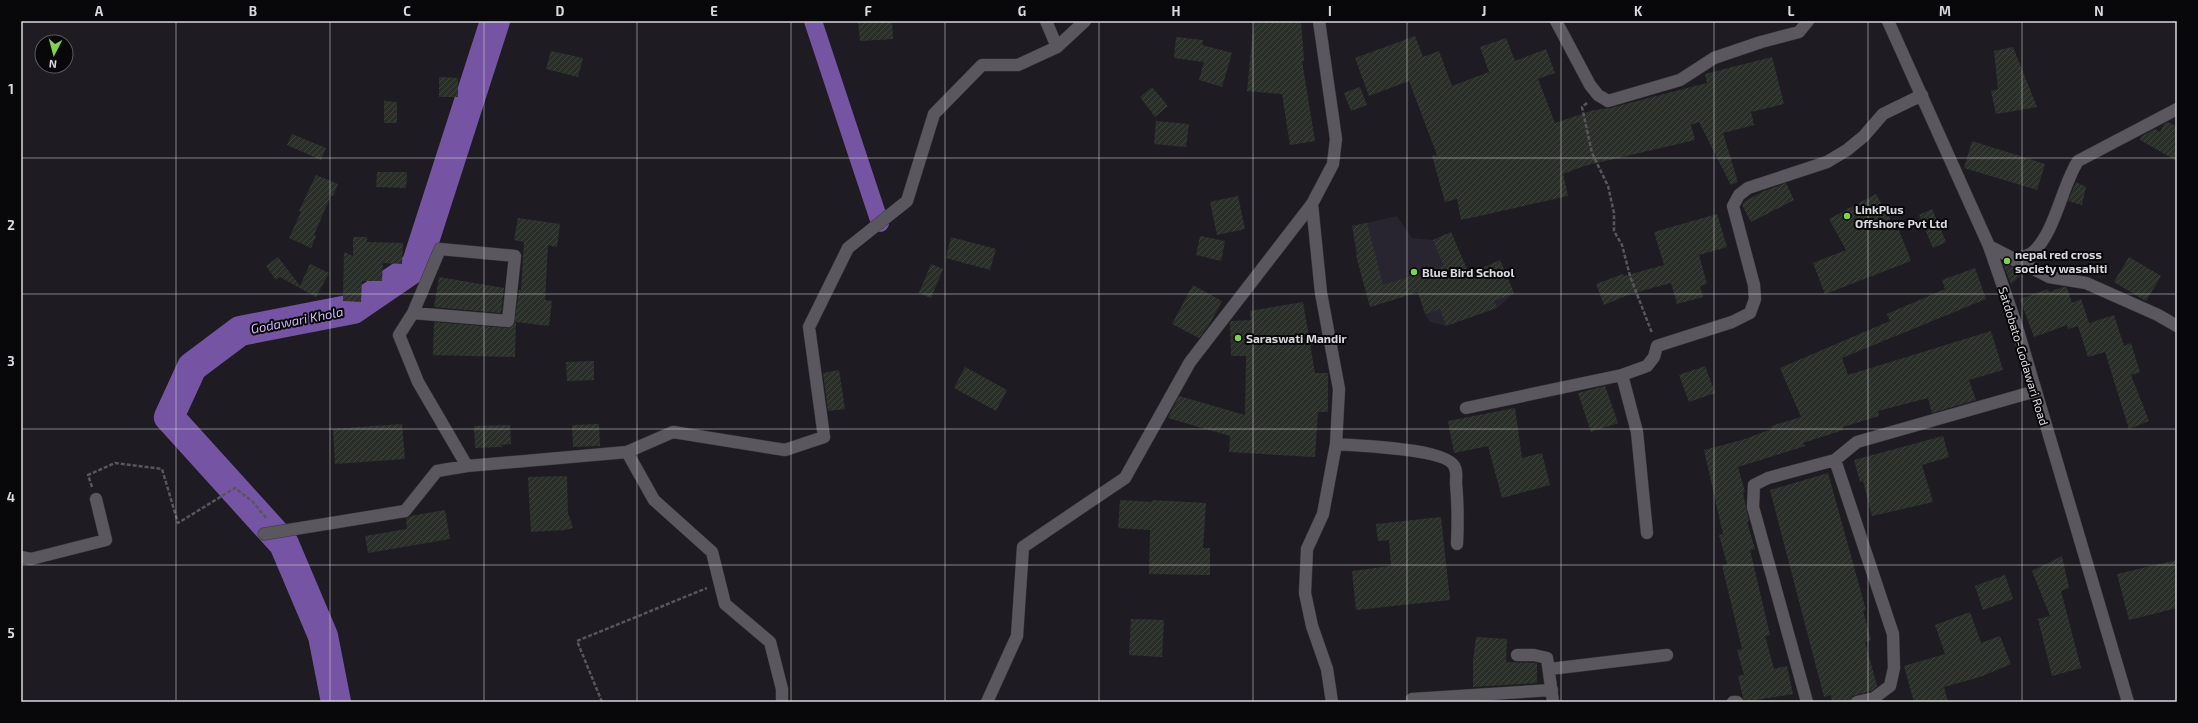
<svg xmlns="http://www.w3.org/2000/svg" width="2198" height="723" viewBox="0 0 2198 723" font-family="'Exo 2',sans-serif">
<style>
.built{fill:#292530}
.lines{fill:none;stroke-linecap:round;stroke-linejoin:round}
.canal{stroke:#7454a3;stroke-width:18}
.river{stroke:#7454a3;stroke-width:30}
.building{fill:url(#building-hatch)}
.minor-casing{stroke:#3a393d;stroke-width:13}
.path{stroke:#57565b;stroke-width:2.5;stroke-dasharray:4 2;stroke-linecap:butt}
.minor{stroke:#5a575e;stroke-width:12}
.grid{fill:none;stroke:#d9d8dc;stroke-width:1;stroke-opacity:0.55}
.poi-dot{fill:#80d051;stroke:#08070a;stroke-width:1.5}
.labels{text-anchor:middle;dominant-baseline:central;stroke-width:4;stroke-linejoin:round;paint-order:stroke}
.poi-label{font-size:12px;font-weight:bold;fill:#d9d8dc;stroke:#08070a;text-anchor:start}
.street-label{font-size:12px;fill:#d9d8dc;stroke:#08070a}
.water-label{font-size:13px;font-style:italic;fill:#cfb8f9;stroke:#08070a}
.neatline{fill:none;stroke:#d9d8dc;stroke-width:1.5}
.grid-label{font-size:13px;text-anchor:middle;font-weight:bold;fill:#d9d8dc}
</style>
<defs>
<pattern id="building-hatch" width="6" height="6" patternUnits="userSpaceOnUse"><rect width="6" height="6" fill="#2b2f2a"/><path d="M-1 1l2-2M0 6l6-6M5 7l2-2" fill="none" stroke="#3f433e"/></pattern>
</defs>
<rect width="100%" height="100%" fill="#1e1c22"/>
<!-- built -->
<path class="built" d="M1397,216l15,22 21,2 18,-8 19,44 30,-16 14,33 -17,15 -51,18 -16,-4 -5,-8 -7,-22 -48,15 -14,-52 -4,-29z"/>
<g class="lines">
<!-- canal -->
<path class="canal" d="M813,21l67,202"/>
<!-- river -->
<path class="river" d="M336,702l-13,-66 -39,-92 -115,-127 23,-50 48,-36 113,-22 63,-43 79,-245"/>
</g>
<!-- building -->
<path class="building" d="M858,21h34l1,18 -33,2z
M1254,21h23v2l24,-2 3,40h-2l13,80 -25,4 -8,-51 -35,-3z
M1415,36l8,21 16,-6 13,35 37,-14 -9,-25 26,-9 9,23 31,-12 9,24 -17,6 17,44 39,-13 16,-2 97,-25 -2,-9 67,-17 12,47 -33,8 3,13 -31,8 15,49 -7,3 -32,-63 -8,3 4,15 -111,26 -21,8 5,22 -107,24 -4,-21 -12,3 -13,-46 5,-1 -28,-74 -40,15 -14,-38z
M1176,37l27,3 -1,5 30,8 -10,34 -23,-7 5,-18 -30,-4z
M2013,47l24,60 -41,7 -5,-23 7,-2 -4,-38z
M551,51l32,7 -5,19 -32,-8z
M439,77l19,1v19h-19z
M1152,87l16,19 -13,11 -15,-20z
M1360,87l7,18 -16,6 -7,-18z
M384,101l13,1v21h-13z
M1156,121l33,3 -3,23 -32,-3z
M2168,122l9,5v34l-37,-21 2,-4 13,-7 5,3 4,-8z
M292,134l34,14 -5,12 -34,-15z
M1972,141l73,23 -8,26 -73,-22z
M377,172h30l-1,16 -30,-1z
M316,175l22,9 -5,12 -2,-1 -17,40 2,1 -5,12 -22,-10 12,-26 -2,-1z
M2076,182l10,5 -4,18 -14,-4z
M1786,183l8,17 -43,22 -9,-17 3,-4 19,-10z
M1876,194l21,37 2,-1 12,31 -86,33 -12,-31 33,-13 -17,-31z
M1238,196l7,33 -28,6 -7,-33z
M1932,209l14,33 -13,6 -14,-33z
M1717,214l10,33 -28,8 8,29 -7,2 3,11 -26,7 -6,-21 -41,11 -26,11 -8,-21 27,-10 1,2 40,-11 -10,-33z
M518,218l42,6 -3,23 -9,-2 -3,55 7,1 -3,25 -33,-4 -1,35 -82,-2 1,-33 73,6 7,-3 5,-35h2l3,-48 -10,-2z
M1367,223l16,62 61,-19 -11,-26 18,-8 18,42 31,-14 14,33 -20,8 3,7 -51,18 -6,-17 -15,5 -7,-22 -48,15 -14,-52 2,-1 -6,-28z
M1200,236l25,5 -4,20 -25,-6z
M353,237h14v5l36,1 -1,21 -19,-1 -1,18h-20l-1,21 -18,-1 1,-49 9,4z
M951,237l45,12 -6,21 -44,-12z
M278,257l22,29 10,-22 19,9 -13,24 -36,-20 -4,3 -10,-14z
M2129,257l32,19 -15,25 -32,-19z
M2002,261l8,5 14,6 -13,12z
M931,264l12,5 -12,29 -12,-5z
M1975,268l11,31 -144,59 6,17 143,-44 12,39 -34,10 7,20 -44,13 -4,-15 -50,13 1,5 -36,11v3l-40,13 2,3 -67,21 7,25 -2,1 6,28 -2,1 8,27 -5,1 20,85 -5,1 9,33 13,-3 6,28 -49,8 -6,-26 6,-1 -7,-25 5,-1 -20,-84 5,-1 -8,-29 4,-1 -19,-84 38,-10 30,-11 -1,-3 30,-9 -21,-49 110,-47 -3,-7 58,-25 -3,-9z
M439,277l65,11 -3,25 -67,-6z
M1193,285l29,16 -13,24 -10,13 -27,-14z
M2064,287l3,1 5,15 9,-4 8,24 25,-8 10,31 7,-3 9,29 -9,3 18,46 -20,8 -24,-77 -17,5 -10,-31 -10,3 -1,-4 -33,12 -14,-38 28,-10 1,3z
M1303,302l12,71h13v39h-10l-3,45 -86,-5 1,-16 -62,-18 11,-22 66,19 1,-59h-15l-1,-33 1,-2 20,-1 -1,-9z
M594,361v19l-27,1 -1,-19z
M1705,366l10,27 -26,9 -10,-27z
M965,367l42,23 -11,21 -42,-23z
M839,370l6,39 -17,2 -5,-38z
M1605,386l13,37 -27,9 -13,-39z
M1515,408l7,50 20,-5 8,32 -48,13 -14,-52 -34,7 -6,-32z
M402,424l3,35 -70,5 -2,-35z
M599,424l1,22 -27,1 -1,-22z
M510,425l1,19 -10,1 1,2 -27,1 -1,-22z
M1943,436l6,21 -27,8 11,37 -61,14 -9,-35 -3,1 -6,-22z
M1828,473l38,137 -3,1 8,29 -6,2 12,44 -6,5 -19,5 -2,6h-18l-1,-7 -7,2 -54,-207z
M567,476l1,37 5,15 -8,2 -34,2 -3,-55z
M1120,500l32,2v-2l54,3 -3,45h7v27l-61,-1 1,-44 -32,-2z
M445,510l5,29 -82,14 -3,-17 42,-7 -1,-11 5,-2z
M1441,517l9,83 -94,10 -4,-39 39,-5 -2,-26 -11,1 -2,-17z
M2062,556l7,32 -8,3 20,77 -29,8 -14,-57 12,-3 -18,-45z
M2177,560v48l-48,12 -12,-46z
M2005,575l8,24 -30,11 -8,-24z
M1970,612l11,31 19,-7 11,28 -31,13 -36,10 4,15h-34l-10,-36 41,-12 -10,-29z
M1131,619l33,1 -2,37 -33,-2z
M1476,637l31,2 -1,23 31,1v20l-64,4v-25z"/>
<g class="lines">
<defs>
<path id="minor" d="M1046,21l11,26
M1319,21l17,118 -3,25 -21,40 9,89 18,96 -3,55 -13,70 -16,35 -2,44 7,33 15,43 5,33
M1556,21l34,64 8,10 10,6 72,-21 34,-22 47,-16 38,-10 9,-11
M1888,21l101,225 27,78 112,378
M1989,246l60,31 37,6 72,32 19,11
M2014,260c5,-2 13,-4 18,-7 23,-19 30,-68 46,-92l99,-52
M413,313l95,8 7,-65 -75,-7 -27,64 -14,22 19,47 49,84
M1622,375l15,57 10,101
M1466,408l156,-33 25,-9 7,-9 3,-11 75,-24 18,-9 5,-14 -1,-14 -21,-79 6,-11 9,-7 79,-26 20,-12 17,-14 19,-22 39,-19
M1336,444c20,2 114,4 119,24 2,4 1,10 1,15 2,21 2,40 1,61
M627,452l27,48 58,52 13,52 45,38 12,47v13
M1835,460l58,174 1,34 -4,18 -16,12 -17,4
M264,534l141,-23 32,-40 30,-5 160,-14 46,-20 112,18 39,-13 -15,-110 39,-79 59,-47 27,-87 48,-49h36l39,-18 28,-26
M21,557l10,2 75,-19 -10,-41
M1517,655h17l13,3 6,44
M1550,669l117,-14
M1412,699l140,-9
M987,702l30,-66 6,-89 102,-69 65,-116 122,-158
M1733,702h4
M1807,702l-54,-195 1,-22 14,-7 67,-18 22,-18 179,-51"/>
</defs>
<!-- minor casing -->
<use href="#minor" class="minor-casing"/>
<!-- path -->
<path class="path" d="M1587,103l-5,4 10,46 16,33 6,27v18l8,14 8,31 22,57
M92,487l-4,-12 27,-12 47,6 16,54 57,-35 17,13 15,18
M602,702l-25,-61 130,-53"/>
<!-- minor -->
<use href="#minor" class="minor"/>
</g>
<!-- grid -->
<path class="grid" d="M176,21v681M330,21v681M484,21v681M637,21v681M791,21v681M945,21v681M1099,21v681M1253,21v681M1407,21v681M1561,21v681M1714,21v681M1868,21v681M2022,21v681M21,158h2156M21,294h2156M21,429h2156M21,565h2156"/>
<!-- markers -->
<g class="poi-dot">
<circle cx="1847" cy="216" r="4"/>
<circle cx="2007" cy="261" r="4"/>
<circle cx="1414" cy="272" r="4"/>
<circle cx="1238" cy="338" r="4"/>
</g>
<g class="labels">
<!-- poi labels -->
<g class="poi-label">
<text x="1855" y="209">LinkPlus<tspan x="1855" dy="14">Offshore Pvt Ltd</tspan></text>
<text x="2015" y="254">nepal red cross<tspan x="2015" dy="14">society wasahiti</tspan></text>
<text x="1422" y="272">Blue Bird School</text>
<text x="1246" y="338">Saraswati Mandir</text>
</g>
<!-- street labels -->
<g class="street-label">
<text transform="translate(2024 356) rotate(73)">Satdobato-Godawari Road</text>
</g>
<!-- water labels -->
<g class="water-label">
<text transform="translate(297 320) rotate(-11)">Godawari Khola</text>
</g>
</g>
<!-- border -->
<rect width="2198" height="723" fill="none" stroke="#08070a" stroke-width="44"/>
<!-- north arrow -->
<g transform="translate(54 54) rotate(186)"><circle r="19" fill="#08070a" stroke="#5c5b5e"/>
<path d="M0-3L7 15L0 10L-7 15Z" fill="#80d051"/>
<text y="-6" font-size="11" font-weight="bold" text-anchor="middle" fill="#d9d8dc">N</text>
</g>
<rect x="22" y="22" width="2154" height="679" class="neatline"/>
<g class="grid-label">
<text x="99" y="16">A</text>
<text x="253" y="16">B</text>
<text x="407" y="16">C</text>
<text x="560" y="16">D</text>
<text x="714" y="16">E</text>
<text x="868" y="16">F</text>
<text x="1022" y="16">G</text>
<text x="1176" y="16">H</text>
<text x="1330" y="16">I</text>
<text x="1484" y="16">J</text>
<text x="1638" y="16">K</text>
<text x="1791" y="16">L</text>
<text x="1945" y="16">M</text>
<text x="2099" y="16">N</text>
<text x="11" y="94">1</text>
<text x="11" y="230">2</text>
<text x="11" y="366">3</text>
<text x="11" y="502">4</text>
<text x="11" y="638">5</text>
</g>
</svg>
